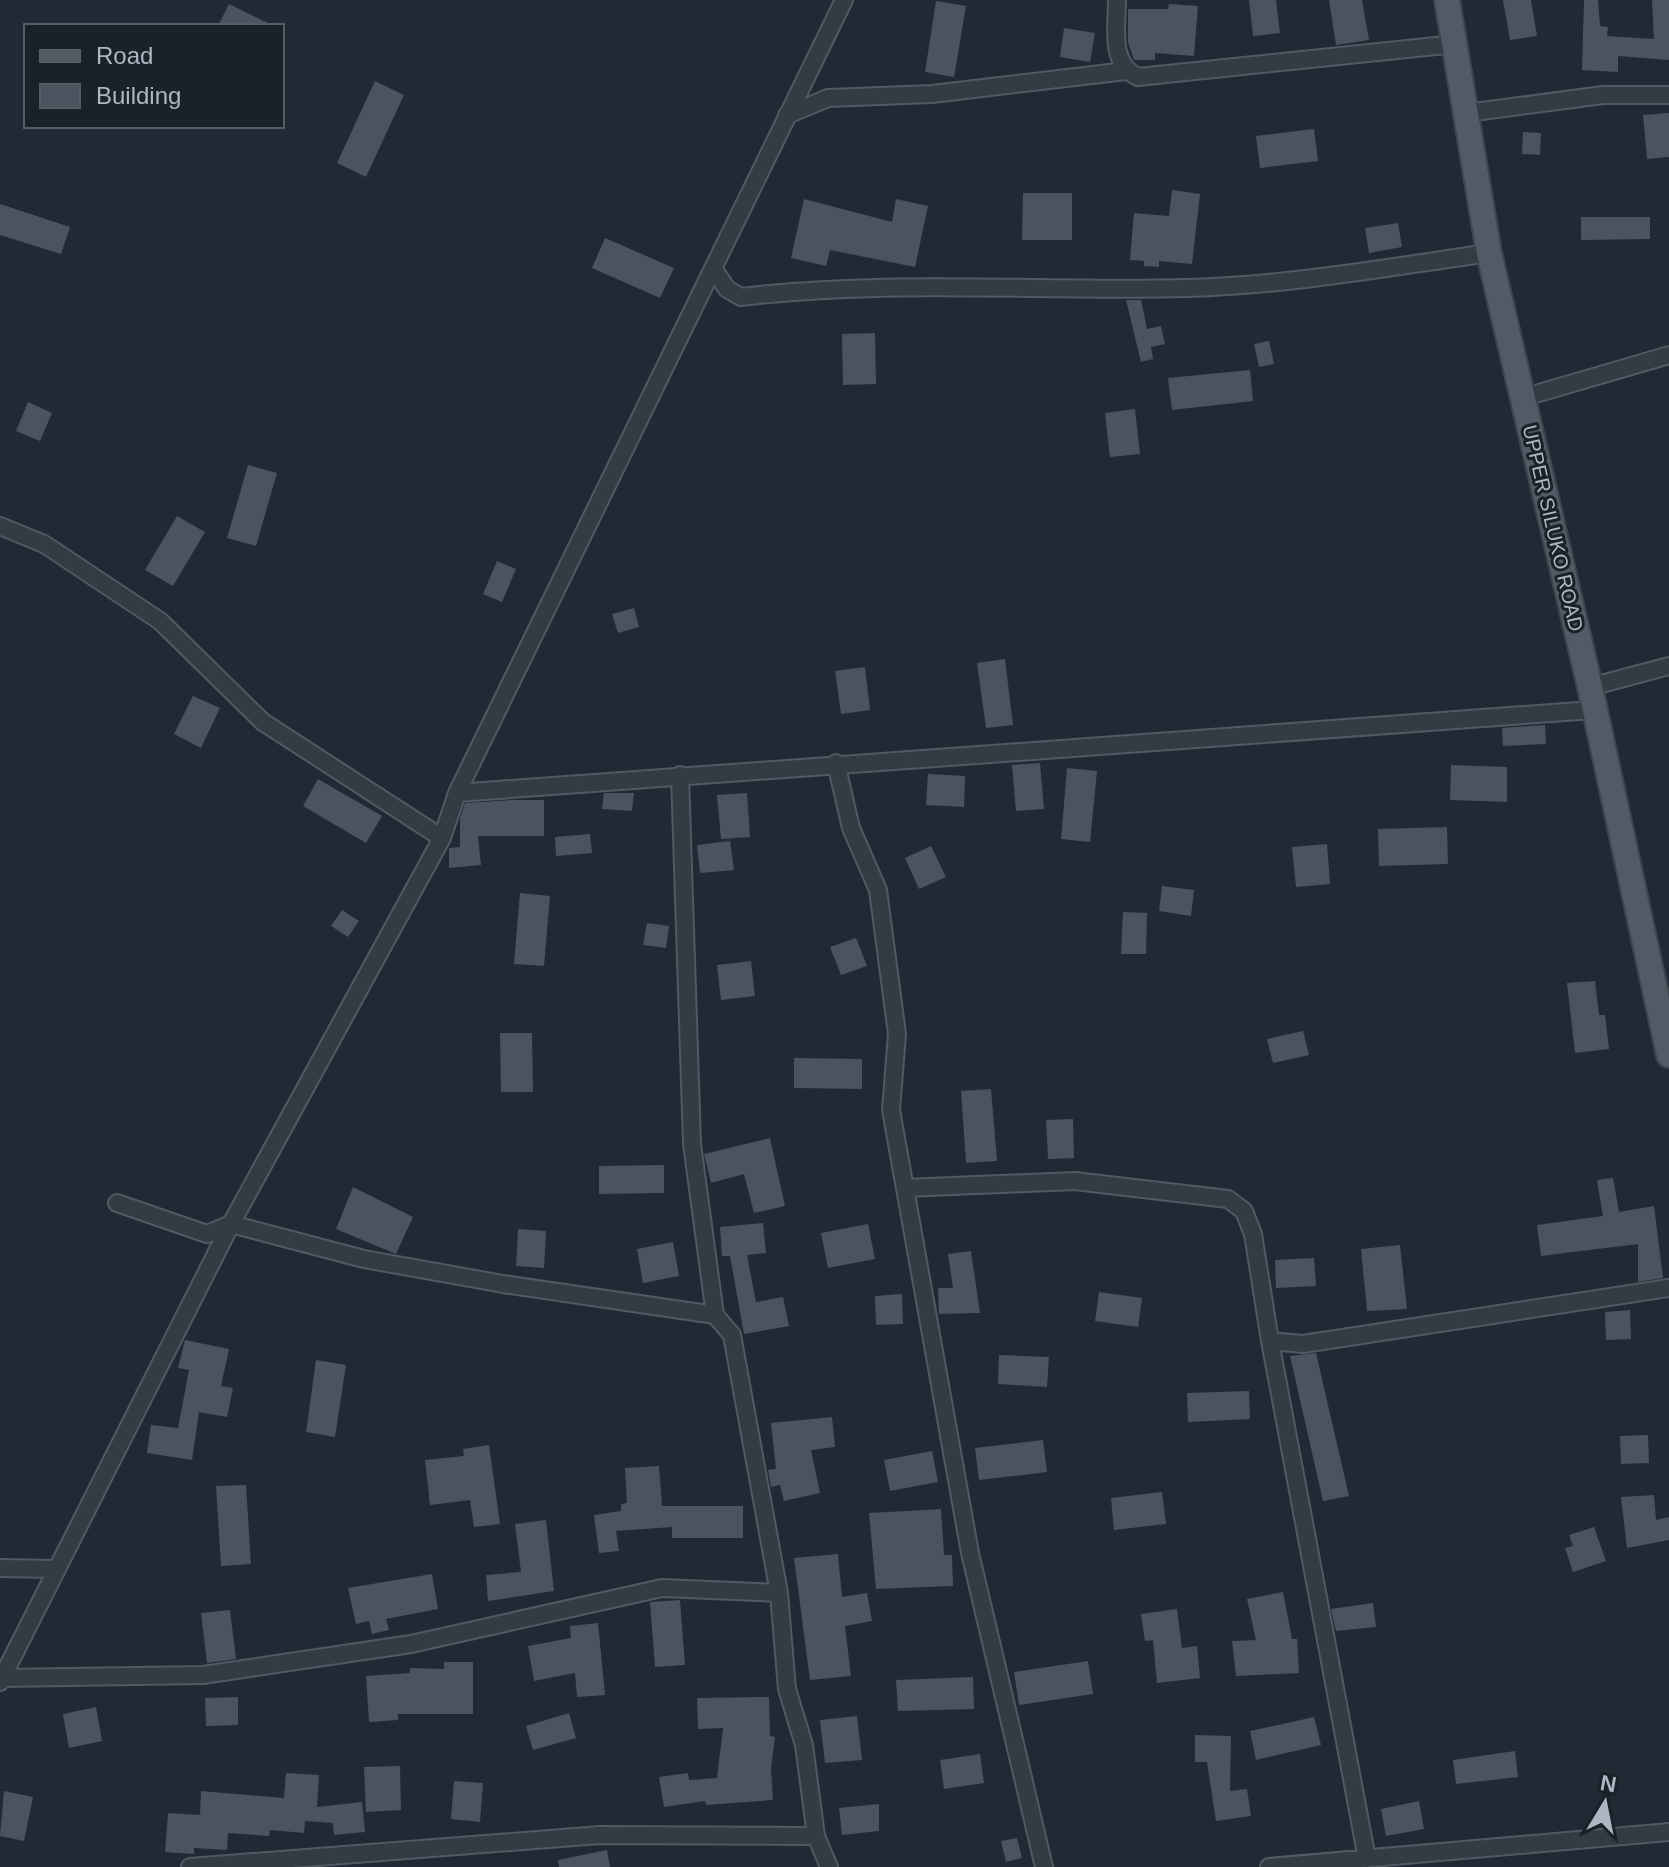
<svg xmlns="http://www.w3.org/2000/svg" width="1669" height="1867" viewBox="0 0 1669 1867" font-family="Arial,sans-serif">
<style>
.building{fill:#495460}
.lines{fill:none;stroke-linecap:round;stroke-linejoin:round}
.street-casing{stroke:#515963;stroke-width:20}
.primary-casing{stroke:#3d454e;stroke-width:28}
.street{stroke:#333b45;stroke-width:16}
.primary{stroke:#515b65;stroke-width:24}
.labels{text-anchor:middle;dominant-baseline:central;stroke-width:6;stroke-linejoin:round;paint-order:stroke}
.street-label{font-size:20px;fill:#adb6c2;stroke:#192129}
</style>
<rect width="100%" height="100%" fill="#202a34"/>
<!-- building -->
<path class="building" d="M1249,0h27l4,33 -27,3z
M1329,0h33l7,40 -33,5z
M1503,0h28l6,36 -27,4z
M1584,0h14l2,26 8,1 -1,9 47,3 -2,-39h17v60l-51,-4v16l-36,-2z
M936,1l30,5 -12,71 -29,-5z
M229,4l45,22h-56z
M1169,4l29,2 -4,50 -39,-3v7h-21l-6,-18v-33h40z
M1064,28l31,5 -5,29 -30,-5z
M375,81l29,14 -38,82 -29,-14z
M1669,113v44l-22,2 -4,-44z
M1314,129l4,32 -58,7 -4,-32z
M1523,132l18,1 -1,22 -18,-1z
M1172,190l28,4 -8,70 -33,-3v6l-15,-1v-5l-14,-1 4,-47 35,3z
M1023,193h49v47h-50z
M804,199l88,23 4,-23 32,7 -13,61 -85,-17 -4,16 -35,-8z
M0,204l70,23 -9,27 -61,-19z
M1581,217h69v22l-69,1z
M1398,223l4,24 -33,6 -4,-25z
M605,238l69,30 -14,30 -68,-30z
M1126,300h15l6,29 14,-3 4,18 -14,3 2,12 -12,3z
M875,333l1,51 -33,1 -1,-51z
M1269,341l5,23 -15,3 -5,-23z
M1250,370l3,31 -81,9 -4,-32z
M28,402l24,11 -12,28 -24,-10z
M1135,409l5,45 -30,3 -5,-44z
M248,465l29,8 -21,73 -29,-8z
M177,516l28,16 -32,54 -28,-16z
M497,561l19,8 -14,33 -19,-8z
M634,608l5,19 -21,6 -6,-19z
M1005,659l8,66 -27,3 -9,-65z
M865,667l5,43 -29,4 -6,-43z
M193,696l27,12 -19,40 -27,-14z
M1545,725l1,19 -43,2 -1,-18z
M1040,763l4,46 -28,2 -4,-46z
M1451,765l56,2v35l-57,-2z
M1067,768l30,3 -7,71 -29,-3z
M928,774l37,2 -1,31 -38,-2z
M318,779l64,37 -16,27 -63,-37z
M604,793h30l-2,18 -30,-2z
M747,793l3,44 -29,2 -4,-44z
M513,800h31v36h-66l3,29 -32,3v-20l11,-1v-29l5,-15z
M1447,827l1,37 -69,2 -1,-37z
M590,834l2,19 -36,3 -1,-19z
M730,841l4,29 -34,3 -3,-28z
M1327,844l3,40 -34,3 -4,-40z
M931,846l15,31 -27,12 -14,-31z
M1162,886l32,4 -3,26 -32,-5z
M520,893l30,3 -6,70 -30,-2z
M342,910l17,11 -11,16 -17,-11z
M1123,912l24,1 -1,41h-25z
M647,923l22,3 -3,22 -23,-3z
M856,938l11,28 -26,9 -11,-28z
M751,961l4,35 -34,4 -4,-35z
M1595,981l4,34h6l4,34 -34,4 -8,-70z
M1303,1031l6,24 -36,8 -6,-24z
M500,1033h32l1,59h-32z
M794,1058l68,1v30l-68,-1z
M991,1089l6,72 -31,2 -5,-72z
M1073,1119l1,39 -26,1 -2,-39z
M770,1138l15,68 -31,7 -10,-39 -33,9 -7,-29z
M664,1165v28l-65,1v-28z
M1613,1178l6,34 35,-6 9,72 -25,4v-38l-97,12 -4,-31 66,-9 -6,-36z
M353,1187l60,30 -17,37 -60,-25z
M763,1223l3,30 -19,2 9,47 27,-5 6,29 -45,8 -14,-78h-8l-2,-29z
M868,1224l7,35 -47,9 -7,-35z
M518,1229l28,2 -2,37 -28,-2z
M673,1242l6,34 -36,7 -6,-34z
M1400,1245l7,64 -40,2 -6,-62z
M971,1251l9,62 -41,1 -1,-26h15l-5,-34z
M1314,1258l2,28 -40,2 -1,-28z
M1099,1292l43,6 -4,29 -43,-6z
M902,1294l1,30 -27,1 -1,-29z
M1630,1310l1,29 -25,1 -1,-28z
M185,1340l44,9 -8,37 12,2 -6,29 -28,-5 -7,48 -45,-7 4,-28 27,3 11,-58 -11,-2z
M1316,1353l33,143 -26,5 -33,-145z
M999,1355l50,2 -2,30 -49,-3z
M316,1360l30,5 -11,72 -29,-5z
M1249,1391l1,28 -62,3 -1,-29z
M832,1417l3,30 -24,3 9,43 -36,8 -4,-16 -9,2 -3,-17 8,-1 -5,-46z
M1648,1435l1,28 -28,1 -1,-28z
M1043,1440l4,32 -68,8 -4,-32z
M489,1445l11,79 -26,3 -4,-27 -40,5 -5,-45 39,-4 -1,-7z
M932,1451l6,31 -48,9 -6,-31z
M659,1466l3,40h81v32h-71v-11l-56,4 3,20 -20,2 -5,-38 27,-4v-7l6,-1 -2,-35z
M246,1485l5,79 -30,2 -5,-80z
M1162,1492l4,32 -52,6 -3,-32z
M1654,1495l2,25 13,-3v23l-42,8 -6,-51z
M941,1509l3,46h8l1,31 -77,3 -7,-76z
M546,1520l8,71 -66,10 -2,-26 35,-3 -6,-48z
M1594,1527l12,34 -33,11 -8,-24 8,-2 -4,-11z
M838,1554l4,43 25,-4 5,28 -27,5 6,50 -41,4 -16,-122z
M432,1574l6,35 -52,10 3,11 -17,4 -3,-13 -13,3 -8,-36z
M1283,1592l9,47h5l2,34 -63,3 -4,-35 24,-1 -9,-41z
M680,1600l5,65 -30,2 -5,-65z
M1373,1603l3,24 -40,4 -5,-22z
M1177,1609l5,39 15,-2 3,32 -43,5 -4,-43 -8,1 -4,-27z
M230,1610l6,49 -29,4 -6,-50z
M598,1623l7,72 -28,2 -2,-24 -41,8 -6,-35 43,-8 -1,-12z
M1088,1661l5,33 -74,11 -5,-33z
M444,1662h29v52h-75v6l-29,2 -3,-46 44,-3v-5l34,1z
M973,1677l1,32 -76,2 -2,-31z
M238,1697v28l-32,1 -1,-28z
M769,1697l1,39 5,1 -4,31 2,32 -67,5 -1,-4 -41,6 -5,-30 29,-4 1,7 28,-2 6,-50 -25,1 -1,-31z
M96,1707l6,34 -33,7 -6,-34z
M569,1713l7,25 -43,12 -7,-24z
M857,1716l5,44 -37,3 -5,-43z
M1314,1717l7,28 -65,15 -6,-29z
M1195,1735l36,1 -1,55 17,-2 4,27 -35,5 -9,-59h-12z
M1515,1751l3,26 -62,7 -3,-24z
M980,1754l4,29 -40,6 -4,-29z
M400,1766l1,44 -35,2 -2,-45z
M286,1773l33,2 -2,32 45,-5 3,30 -31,3 -1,-12 -28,-2 -1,12 -34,-3 -1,6 -41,-3 -1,17 -33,-2v6l-29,-2 3,-39 32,2 1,-24 83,7z
M454,1781l29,2 -3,39 -29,-3z
M4,1791l29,6 -9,44 -24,-5z
M1419,1801l5,28 -38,7 -5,-27z
M879,1804v27l-37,4 -3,-27z
M1017,1838l5,20 -16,4 -5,-21z
M607,1850l3,17h-51l-1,-7z"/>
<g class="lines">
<defs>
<path id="street" d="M1117,0c0,27 -8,64 21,77l317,-33
M1467,113l136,-18h66
M787,115l41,-17 104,-4 194,-23
M713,268l14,21 14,8c148,-18 298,-5 448,-9 101,-3 201,-21 300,-35
M1522,398l147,-43
M0,526l44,18 116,77 103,101 179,116
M1590,687l79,-21
M836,763l15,65 27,62 19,144 -6,76 79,443 74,314
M680,775l12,369 23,171
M457,793l1136,-83
M905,1188l170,-7 153,18 16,12 9,23 17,107 33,3 366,-56
M117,1203l90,31 24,-10 133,35 139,25 212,31 17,20 47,258 8,96 17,56 12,91 13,31
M1270,1341l97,518
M0,1568l56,1
M2,1678l201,-3 208,-31 251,-56 117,5
M0,1682l231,-458 211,-386 15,-45 387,-793
M190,1867l410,-32 216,1
M1269,1867l400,-35"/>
<path id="primary" d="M1447,0l42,253 101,434 79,368"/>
</defs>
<!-- street casing -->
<use href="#street" class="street-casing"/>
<!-- primary casing -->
<use href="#primary" class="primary-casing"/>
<!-- street -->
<use href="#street" class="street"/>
<!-- primary -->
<use href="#primary" class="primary"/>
</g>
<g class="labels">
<!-- street labels -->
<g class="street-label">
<text transform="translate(1553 528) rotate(77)">UPPER SILUKO ROAD</text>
</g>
</g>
<!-- legend -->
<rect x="24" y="24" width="260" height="104" fill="#192129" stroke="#545d66" stroke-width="2"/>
<rect x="40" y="50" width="40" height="12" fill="#515b65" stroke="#545d66" stroke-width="2"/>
<text x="96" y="64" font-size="24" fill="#adb6c2">Road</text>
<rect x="40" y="84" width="40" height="24" fill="#495460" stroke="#545d66" stroke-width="2"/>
<text x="96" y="104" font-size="24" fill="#adb6c2">Building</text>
<!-- north arrow -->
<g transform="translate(1605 1803) rotate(10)" stroke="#192129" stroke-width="6" paint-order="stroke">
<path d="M0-6L14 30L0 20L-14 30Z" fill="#adb6c2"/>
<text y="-12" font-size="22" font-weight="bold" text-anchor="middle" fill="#adb6c2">N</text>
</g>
</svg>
